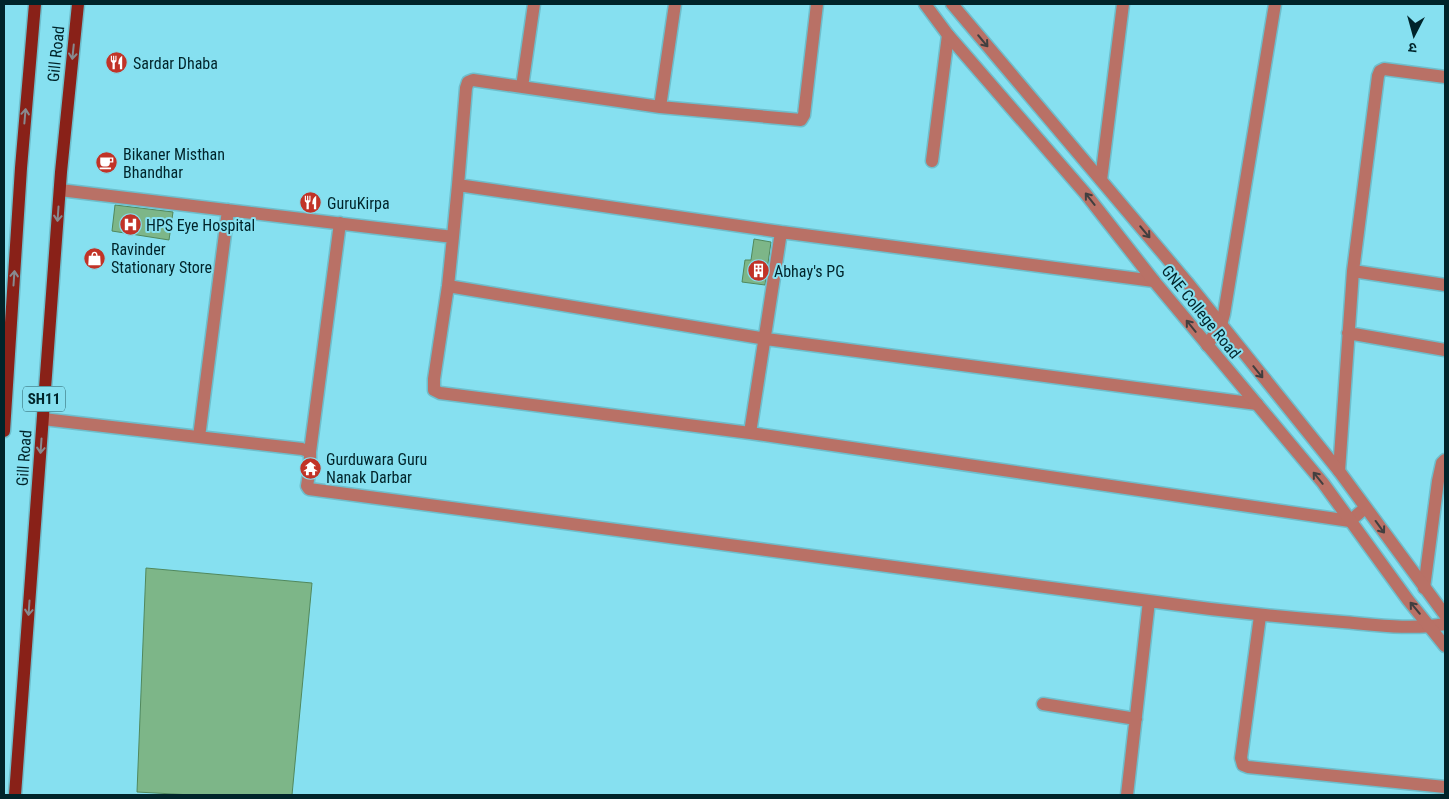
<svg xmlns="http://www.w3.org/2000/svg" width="1449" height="799" viewBox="0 0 1449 799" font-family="'Roboto Condensed','Noto Sans Devanagari',sans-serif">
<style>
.building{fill:#7db688;stroke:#51885c}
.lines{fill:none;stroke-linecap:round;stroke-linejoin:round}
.minor-casing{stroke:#6ebecc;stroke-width:15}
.tertiary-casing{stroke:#6ebecc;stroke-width:15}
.primary-casing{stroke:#6ebecc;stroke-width:15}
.minor{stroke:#b97166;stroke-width:12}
.tertiary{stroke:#b97166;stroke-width:12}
.primary{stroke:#892118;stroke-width:12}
.oneway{stroke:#413f3f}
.oneway2{stroke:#878a8f}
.labels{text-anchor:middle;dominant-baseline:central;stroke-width:4;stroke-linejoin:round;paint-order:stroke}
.shield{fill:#86e0f0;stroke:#285c65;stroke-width:1}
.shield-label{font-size:15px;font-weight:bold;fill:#00242a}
.street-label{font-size:16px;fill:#00242a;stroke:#86e0f0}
.poi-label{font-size:16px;fill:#00242a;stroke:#86e0f0;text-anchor:start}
</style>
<rect width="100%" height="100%" fill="#86e0f0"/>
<!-- building -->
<path class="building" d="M115,205l58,7 -4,28 -57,-9z
M754,239l17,3 -6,43 -23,-3 3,-22h6z
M146,568l166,15 -20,212h-100l-55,-3z"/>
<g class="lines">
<defs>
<path id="minor" d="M522,87l12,-83
M660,107l15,-103
M932,161l16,-126
M1101,180l22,-176
M458,185l8,-97 2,-6 5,-2 187,27 141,13 3,-5 13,-111
M60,190l393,47 -5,49 -14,93v11l6,3 310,40 600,88 15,-13
M453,237l5,-52 323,47 373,49
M1353,271l92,14
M448,286l318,53 491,65
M1348,333l97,17
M1207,345l14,-20 3,-11 51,-310
M43,419l259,30 8,3v16l-3,18 2,3 840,112 -22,194
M750,433l31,-201
M199,437l29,-227
M310,452l30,-229
M1339,471l14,-200 25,-195 2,-5 4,-2 61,8
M1424,588l14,-107 4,-18 3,-3
M1149,601c64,9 129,16 194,21 34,3 68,8 102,2
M1260,616l-19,142 2,7 5,2 197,20
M1043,704l93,15"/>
<path id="tertiary" d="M925,4l23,31 137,158 69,88 169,202 85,117 37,46
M952,4l235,278 152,189 106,144"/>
<path id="primary" d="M4,431l17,-263 14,-164
M15,795l46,-623 17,-168"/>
</defs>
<!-- minor casing -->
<use href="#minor" class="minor-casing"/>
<!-- tertiary casing -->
<use href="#tertiary" class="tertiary-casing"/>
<!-- primary casing -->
<use href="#primary" class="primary-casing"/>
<!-- minor -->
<use href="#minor" class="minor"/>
<!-- tertiary -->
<use href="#tertiary" class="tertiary"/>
<!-- primary -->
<use href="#primary" class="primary"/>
</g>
<!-- one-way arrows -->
<defs><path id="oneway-shaft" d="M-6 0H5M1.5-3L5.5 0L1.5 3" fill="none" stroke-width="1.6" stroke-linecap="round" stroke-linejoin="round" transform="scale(1.25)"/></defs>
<g class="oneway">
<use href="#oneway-shaft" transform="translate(983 41) rotate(50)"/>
<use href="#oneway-shaft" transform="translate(1090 199) rotate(-128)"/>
<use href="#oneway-shaft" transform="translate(1145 232) rotate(50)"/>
<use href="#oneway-shaft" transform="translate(1191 326) rotate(-129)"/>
<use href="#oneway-shaft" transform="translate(1258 372) rotate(51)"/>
<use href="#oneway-shaft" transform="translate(1318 478) rotate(-129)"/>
<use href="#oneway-shaft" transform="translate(1380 527) rotate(54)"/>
<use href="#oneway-shaft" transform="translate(1415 608) rotate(-130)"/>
</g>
<g class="oneway2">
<use href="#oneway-shaft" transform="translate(73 52) rotate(96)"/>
<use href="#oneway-shaft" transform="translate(25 116) rotate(-85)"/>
<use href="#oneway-shaft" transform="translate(58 214) rotate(94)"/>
<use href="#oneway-shaft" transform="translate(14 278) rotate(-86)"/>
<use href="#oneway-shaft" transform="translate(41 446) rotate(94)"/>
<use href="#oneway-shaft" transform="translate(29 608) rotate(94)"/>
</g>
<!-- icons -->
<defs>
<symbol id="restaurant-disc" viewBox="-11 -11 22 22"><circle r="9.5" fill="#c13327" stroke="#86e0f0"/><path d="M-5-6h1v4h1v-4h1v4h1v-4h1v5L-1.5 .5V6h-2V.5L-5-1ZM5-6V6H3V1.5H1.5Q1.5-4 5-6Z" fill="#fff"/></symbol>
<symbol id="cafe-disc" viewBox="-11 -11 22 22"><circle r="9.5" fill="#c13327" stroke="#86e0f0"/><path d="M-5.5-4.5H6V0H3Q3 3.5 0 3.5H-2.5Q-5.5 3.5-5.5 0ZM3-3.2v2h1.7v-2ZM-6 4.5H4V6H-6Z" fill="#fff"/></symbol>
<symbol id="hospital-disc" viewBox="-11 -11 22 22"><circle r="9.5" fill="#c13327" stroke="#86e0f0"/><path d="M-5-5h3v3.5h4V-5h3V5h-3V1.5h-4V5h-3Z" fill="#fff"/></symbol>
<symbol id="shop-disc" viewBox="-11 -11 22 22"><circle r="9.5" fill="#c13327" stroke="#86e0f0"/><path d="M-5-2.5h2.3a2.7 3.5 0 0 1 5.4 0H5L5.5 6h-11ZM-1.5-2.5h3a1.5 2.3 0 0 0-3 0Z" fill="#fff"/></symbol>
<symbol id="building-disc" viewBox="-11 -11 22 22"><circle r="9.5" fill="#c13327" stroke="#86e0f0"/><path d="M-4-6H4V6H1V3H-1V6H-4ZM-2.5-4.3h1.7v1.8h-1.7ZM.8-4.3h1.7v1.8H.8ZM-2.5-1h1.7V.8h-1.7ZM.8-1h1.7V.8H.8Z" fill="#fff"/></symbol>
<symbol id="temple-disc" viewBox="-11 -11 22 22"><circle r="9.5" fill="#c13327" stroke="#86e0f0"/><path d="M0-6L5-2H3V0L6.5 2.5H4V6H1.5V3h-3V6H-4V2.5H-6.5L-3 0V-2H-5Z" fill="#fff"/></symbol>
</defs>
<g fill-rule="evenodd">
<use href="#restaurant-disc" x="104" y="50" width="25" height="25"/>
<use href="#cafe-disc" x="94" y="150" width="25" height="25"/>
<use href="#restaurant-disc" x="298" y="190" width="25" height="25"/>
<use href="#hospital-disc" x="118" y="212" width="25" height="25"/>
<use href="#shop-disc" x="82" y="246" width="25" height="25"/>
<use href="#building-disc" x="746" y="258" width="25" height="25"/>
<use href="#temple-disc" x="298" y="456" width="25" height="25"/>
</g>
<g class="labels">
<!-- shield labels -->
<rect class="shield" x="23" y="386.5" width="42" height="25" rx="4"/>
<g class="shield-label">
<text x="44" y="399">SH11</text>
</g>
<!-- street labels -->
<g class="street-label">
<text transform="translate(56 54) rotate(-84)">Gill Road</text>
<text transform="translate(1201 312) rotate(51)">GNE College Road</text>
<text transform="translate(24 458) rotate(-86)">Gill Road</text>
</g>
<!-- poi labels -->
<g class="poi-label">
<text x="133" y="63">Sardar Dhaba</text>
<text x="123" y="154">Bikaner Misthan<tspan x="123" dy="18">Bhandhar</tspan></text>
<text x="327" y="203">GuruKirpa</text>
<text x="146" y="225">HPS Eye Hospital</text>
<text x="111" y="249">Ravinder<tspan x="111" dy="18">Stationary Store</tspan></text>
<text x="774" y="271">Abhay's PG</text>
<text x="326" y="459">Gurduwara Guru<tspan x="326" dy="18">Nanak Darbar</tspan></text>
</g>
</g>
<!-- border -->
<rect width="1449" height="799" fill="none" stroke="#00242a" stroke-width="10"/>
<!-- north arrow -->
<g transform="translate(1414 35) rotate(186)" stroke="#86e0f0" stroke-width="4" paint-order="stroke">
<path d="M0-4L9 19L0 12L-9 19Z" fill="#00242a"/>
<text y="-8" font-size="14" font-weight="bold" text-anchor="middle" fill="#00242a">उ</text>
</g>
</svg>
